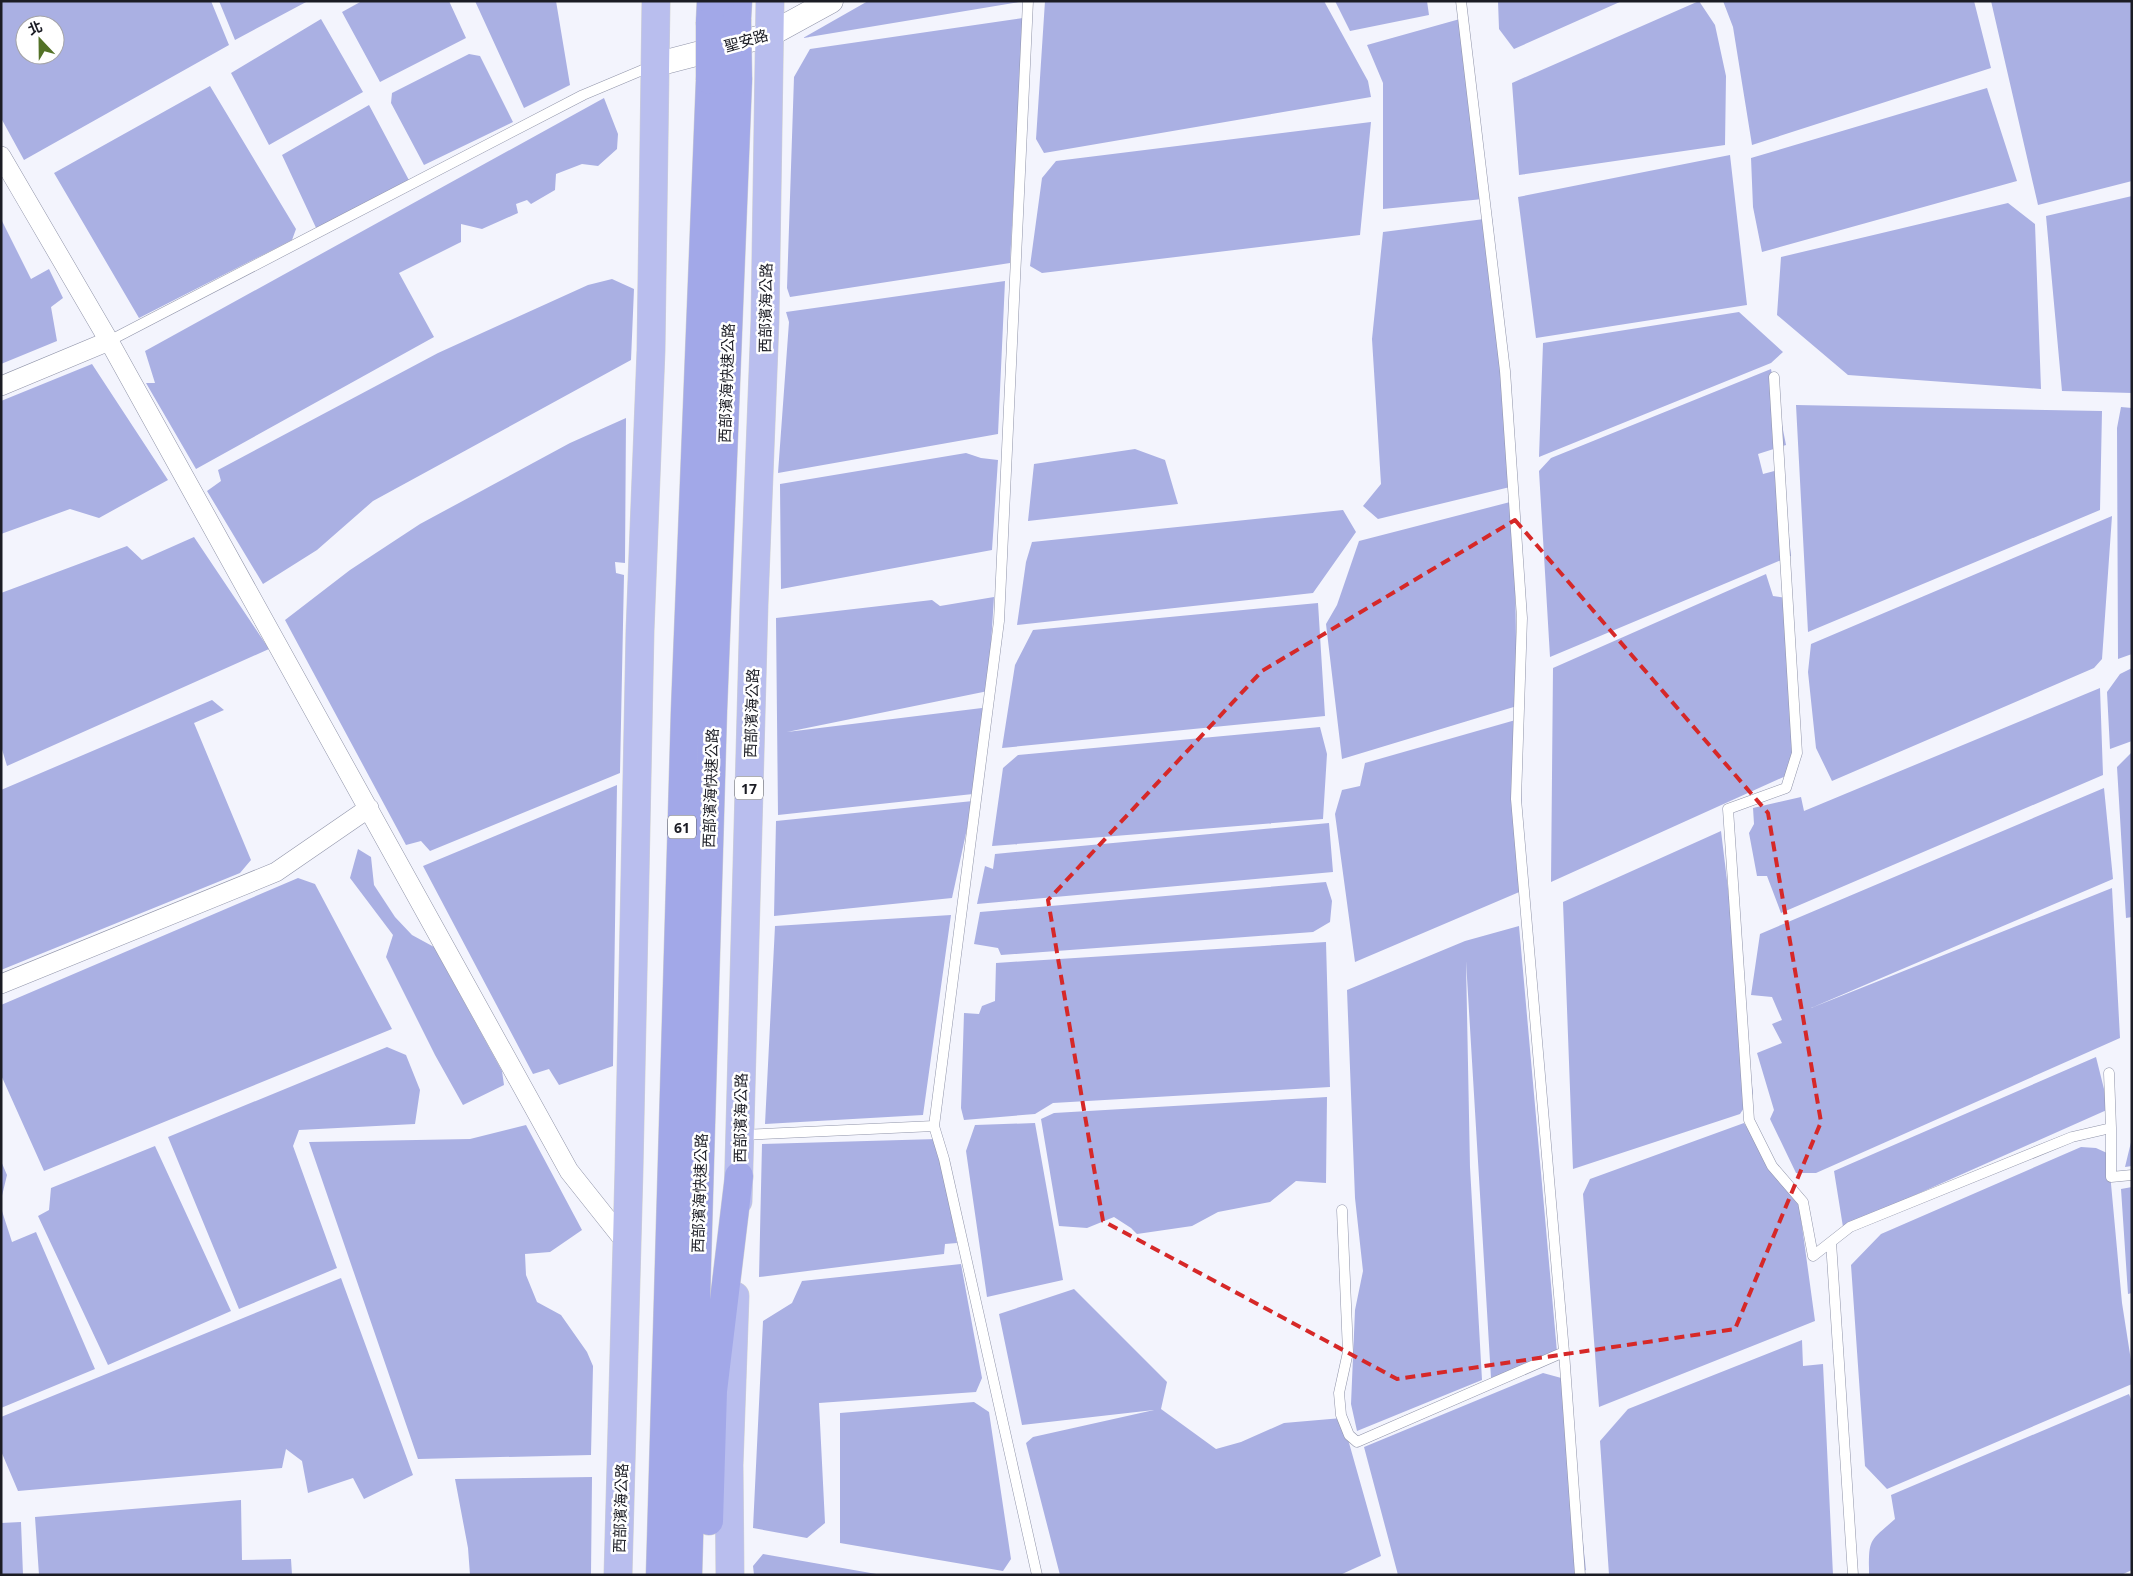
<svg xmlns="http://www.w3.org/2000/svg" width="2133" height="1576" viewBox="0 0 2133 1576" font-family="'Open Sans','Noto Sans TC',sans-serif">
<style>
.water{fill:#aab0e3;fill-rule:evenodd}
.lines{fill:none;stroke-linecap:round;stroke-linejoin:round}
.service-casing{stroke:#9094a9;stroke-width:11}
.minor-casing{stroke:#9094a9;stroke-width:20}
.tertiary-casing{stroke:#9094a9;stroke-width:25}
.primary-casing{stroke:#d1d2d3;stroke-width:29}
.trunk-casing{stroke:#d1d2d3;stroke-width:29}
.service{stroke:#fff;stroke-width:10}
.minor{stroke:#fff;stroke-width:19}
.tertiary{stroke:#fff;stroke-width:24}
.primary{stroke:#b9beee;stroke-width:28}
.trunk{stroke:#a2a8e8;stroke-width:28}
.trunk-bridge-casing{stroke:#d1d2d3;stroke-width:29;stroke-linecap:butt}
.trunk-bridge{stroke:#a2a8e8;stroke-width:28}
.marked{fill:none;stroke:#d62828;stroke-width:4;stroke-dasharray:10 6;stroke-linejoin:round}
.labels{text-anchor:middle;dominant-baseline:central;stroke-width:5;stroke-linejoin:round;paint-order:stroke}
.shield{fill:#fff;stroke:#5f6066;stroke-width:1}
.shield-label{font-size:14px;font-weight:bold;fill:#1b1c24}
.street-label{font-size:15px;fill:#1b1c24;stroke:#fff}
</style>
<rect width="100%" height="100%" fill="#f3f4fd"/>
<!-- water -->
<path class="water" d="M1,1h210l18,44 -205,115 -23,-42zM25,25h30v30h-30z
M219,1h89l-73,39z
M362,1h87l17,37 -86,44 -38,-70z
M475,1h81l14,84 -46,23z
M868,1h157l-222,37z
M1045,1h279l44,80 3,16 -327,56 -8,-14z
M1335,1h92l2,14 -79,16z
M1498,1h124l-108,48 -15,-20z
M1699,1l16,24 11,51 -1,69 -206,30 -7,-92z
M1723,1h251l17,67 -239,77 -19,-118z
M1991,1h141v180l-94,24z
M1467,17l16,182 -100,10v-126l-16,-38z
M1023,18l-13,245 -220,34 -3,-9 7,-211 16,-28z
M321,19l42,73 -94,53 -38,-72z
M469,54l11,2 33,66 -89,43 -33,-62 1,-10z
M210,86l86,143 -4,11 -153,78 -85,-145z
M1987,88l30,93 -255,71 -9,-45 -2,-49z
M604,98l14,36 -1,15 -19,17 -16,-2 -26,10 -1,16 -24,14 -4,-4 -11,4 2,9 -36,16 -21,-5v18l-62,31 35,64 -238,132 -50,-86h9l-10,-32z
M369,105l42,79 -93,48 -36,-77z
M1371,122l-11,113 -318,38 -12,-7 12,-88 14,-17z
M1730,155l17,150 -211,33 -18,-141z
M2132,196v197l-70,-2 -16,-175z
M2008,203l27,21 6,165 -193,-14 -71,-60 4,-58z
M1492,218l15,142 3,127 -132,32 -15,-13 18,-22 -9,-145 11,-107z
M1,219l30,60 18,-10 14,29 -12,9 6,34 -56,23z
M612,279l22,10 -3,71 -258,141 -56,49 -54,34 -56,-93 14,-10 -3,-11 220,-117 150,-68z
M1005,281l-7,153 -220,39 11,-151 -3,-10z
M1739,312l44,40 -12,11 -232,94 4,-114z
M92,364l76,116 -69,38 -29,-9 -69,25v-133z
M1771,369l15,76 -28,9 5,20 19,-5 9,87 -241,101 -11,-186 12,-13z
M1796,405l306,6 -2,99 -292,122z
M2121,407l11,1v246l-14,5 -1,-231z
M626,418l-1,145 -10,-1 1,11 8,2 -4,198 -190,78 -9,-10 -15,4 -121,-225 65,-50 70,-46 150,-81z
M1135,449l30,11 13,44 -150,17 6,-57z
M966,453l15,5 17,2 -6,90 -211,39 -1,-105z
M1514,501l3,205 -175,53 -16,-135 11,-19 22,-64z
M1343,510l13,22 -43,61 -296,32 9,-63 6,-20z
M2112,516l-10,143 -8,9 -262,113 -16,-33 -8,-76 3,-28z
M194,537l75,112 -262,117 -6,-20v-153l126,-47 15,14z
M1766,574l7,22 14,2 14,159 -13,18 -237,107 2,-214z
M994,597l-6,94 -201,41 195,-24 5,6 -14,80 -195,21 -2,-197 156,-18 8,6z
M1318,603l7,113 -323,32 13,-83 18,-35z
M2132,668v73l-22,8 -3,-57 13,-18z
M2100,688l3,87 -322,138 -14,-37h-10l-8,-43 5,-9 -1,-16 48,-11 3,14z
M212,700l12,10 -30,13 57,137 -11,13 -239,97v-180z
M1519,719l5,171 -169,72 -20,-148 7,-24 18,-4 5,-23z
M1320,727l7,27 -4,65 -331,27 11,-78 15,-13z
M2132,752v165l-6,1 -9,-151z
M617,785l-4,281 -54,19 -10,-16 -16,5 -110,-208z
M2104,788l9,91 -302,129 301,-120 8,150 -304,135h-20l-26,-54 4,-9 -17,-57 25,-10 -10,-19 10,-4 -10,-23 -21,-2 9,-61z
M973,801l-21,97 -178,18 2,-95z
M1329,823l4,49 -356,32 8,-38 8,3 2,-15z
M1721,831l32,263 -13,20 -167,55 -10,-267z
M358,849l13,8 3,28 21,32 17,18 22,12 68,124 2,14 -41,20 -28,-50 -49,-98 7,-22 -43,-57z
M298,878l17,6 77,145 -348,142 -43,-96v-70z
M1326,882l6,19 -2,21 -17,10 -312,23 -3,-7 -24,-4 6,-32z
M951,915l-28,200 -158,9 10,-198z
M1519,926l38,426 -66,26 -25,-417 4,206 12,213 -125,51 -6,-27 4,-94 8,-39 -8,-73 -8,-208 118,-49z
M1326,942l4,145 -277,16 -18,11 -71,6 -3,-12 3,-95 15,1 3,-8 13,-5 1,-38z
M387,1047l19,8 14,35 -5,34 -116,6 -6,16 44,122 -98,41 -71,-172z
M2096,1057l13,52 -266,118 -9,-56z
M1327,1097l-1,86 -30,-2 -26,21 -52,10 -26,14 -55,8 -6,-6 -17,-11 -27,11 -28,-2 -18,-107 13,-6z
M1035,1123l28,157 -76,17 -21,-146 9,-26z
M1744,1123l55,81 16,117 -216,86 -16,-213 7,-15z
M526,1125l56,105 -32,22 -25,2 1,21 11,27 24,13 26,37 6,14 -2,89 -173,4 -109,-317 161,-3z
M2132,1138v28l-7,1z
M937,1139l20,104 -12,1 -1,10 -185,23 3,-133z
M155,1146l76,165 -123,54 -70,-149 11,-6 2,-22z
M2081,1147l15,1 11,5 3,20 12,130 10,64v17l-245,105 -22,-23 -14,-201 30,-31z
M1,1161l6,14 -6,25z
M2132,1187v106l-4,1 -7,-105z
M2,1211l10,31 24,-10 59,137 -94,39z
M961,1264l21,114 -6,14 -157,11 6,120 -18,15 -54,-10 10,-207 29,-18 10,-22z
M341,1278l72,197 -49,24 -11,-21 -45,15 -6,-32 -16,-12 -4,19 -264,23 -17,-40v-34z
M1074,1289l93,93 -6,27 55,40 25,-7 43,-19 58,-5 39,138 -41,19h-280l-34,-132 7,-6 121,-27 -132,15 -23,-111z
M1802,1340l1,26 20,-2 10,211h-224l-9,-134 28,-32z
M1543,1373l22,6 21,191 -11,5h-177l-34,-128z
M2129,1394l3,8v168l-11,5h-252c0,-37 -1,-32 26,-56l-4,-24z
M974,1402l15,10 22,147 -8,12 -163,-28v-130z
M592,1477l-1,98h-121l-2,-27 -13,-69z
M241,1500l1,60 49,-1 1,16h-253l-4,-58z
M21,1522l2,53h-22v-52z
M763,1554l119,21h-128l-1,-9z"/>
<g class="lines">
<defs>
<path id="service" d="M1028,1l-29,620 -65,505 10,33 93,416
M1461,1l44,370 17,247 -6,181 48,553 16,223
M109,341l474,-246 69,-29
M1774,377l23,376 -11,35 -58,21 21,311 23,46 31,36 10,54 37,-29 222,-90 39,-9v49l21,-2
M2109,1073l2,55
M740,1135l194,-9
M1342,1210l6,142 -9,41 2,22 8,20 8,7 207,-90
M1831,1242l22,333"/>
<path id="minor" d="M1,156l108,185 460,830 58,73
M1,386l108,-45
M1,984l275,-112 93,-64"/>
<path id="tertiary" d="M654,65l115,-30 62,-34"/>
<path id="primary" d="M738,1201l16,-597 11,-284 5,-319
M618,1575l11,-406 11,-538 11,-281 5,-349
M730,1575l-1,-110 6,-169"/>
<path id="trunk" d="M737,19l1,-18
M710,22l1,-21
M709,1521l4,-130 26,-215
M660,1575l25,-865 25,-630
M688,1575l25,-864 25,-631"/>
</defs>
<!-- service casing -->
<use href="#service" class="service-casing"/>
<!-- minor casing -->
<use href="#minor" class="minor-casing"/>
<!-- tertiary casing -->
<use href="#tertiary" class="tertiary-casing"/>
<!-- primary casing -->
<use href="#primary" class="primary-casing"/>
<!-- trunk casing -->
<use href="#trunk" class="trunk-casing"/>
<!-- service -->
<use href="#service" class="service"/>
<!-- minor -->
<use href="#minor" class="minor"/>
<!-- tertiary -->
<use href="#tertiary" class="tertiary"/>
<!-- primary -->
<use href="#primary" class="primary"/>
<!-- trunk -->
<use href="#trunk" class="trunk"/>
<defs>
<path id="trunk-bridge" d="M737,19l1,61
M710,22v58"/>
</defs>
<!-- trunk-bridge casing -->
<use href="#trunk-bridge" class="trunk-bridge-casing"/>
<!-- trunk-bridge -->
<use href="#trunk-bridge" class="trunk-bridge"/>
</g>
<!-- marked area -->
<path class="marked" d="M1515,520l253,293 53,309 -86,207 -338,50 -294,-158 -55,-321 214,-229z"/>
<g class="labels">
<!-- shield labels -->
<g class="shield">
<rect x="735" y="776.5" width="28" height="23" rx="4"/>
<rect x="668" y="815.5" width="28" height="23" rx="4"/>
</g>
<g class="shield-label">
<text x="749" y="788">17</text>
<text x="682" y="827">61</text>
</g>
<!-- street labels -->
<g class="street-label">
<text transform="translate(746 40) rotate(-16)">聖安路</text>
<text transform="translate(765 308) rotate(-89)">西部濱海公路</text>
<text transform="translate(726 383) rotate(-88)">西部濱海快速公路</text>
<text transform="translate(751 713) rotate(-88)">西部濱海公路</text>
<text transform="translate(710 788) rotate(-88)">西部濱海快速公路</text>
<text transform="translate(740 1118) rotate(-89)">西部濱海公路</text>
<text transform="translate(699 1193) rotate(-88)">西部濱海快速公路</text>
<text transform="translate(620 1508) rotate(-88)">西部濱海公路</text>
</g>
</g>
<!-- border -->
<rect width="2133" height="1576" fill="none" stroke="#1b1c24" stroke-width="5"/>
<!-- north arrow -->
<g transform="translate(40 40) rotate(338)"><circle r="24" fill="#ffffff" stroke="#a4a4a7"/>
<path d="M0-4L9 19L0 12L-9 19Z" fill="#537227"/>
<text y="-8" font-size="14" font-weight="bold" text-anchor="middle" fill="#1b1c24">北</text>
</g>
</svg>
